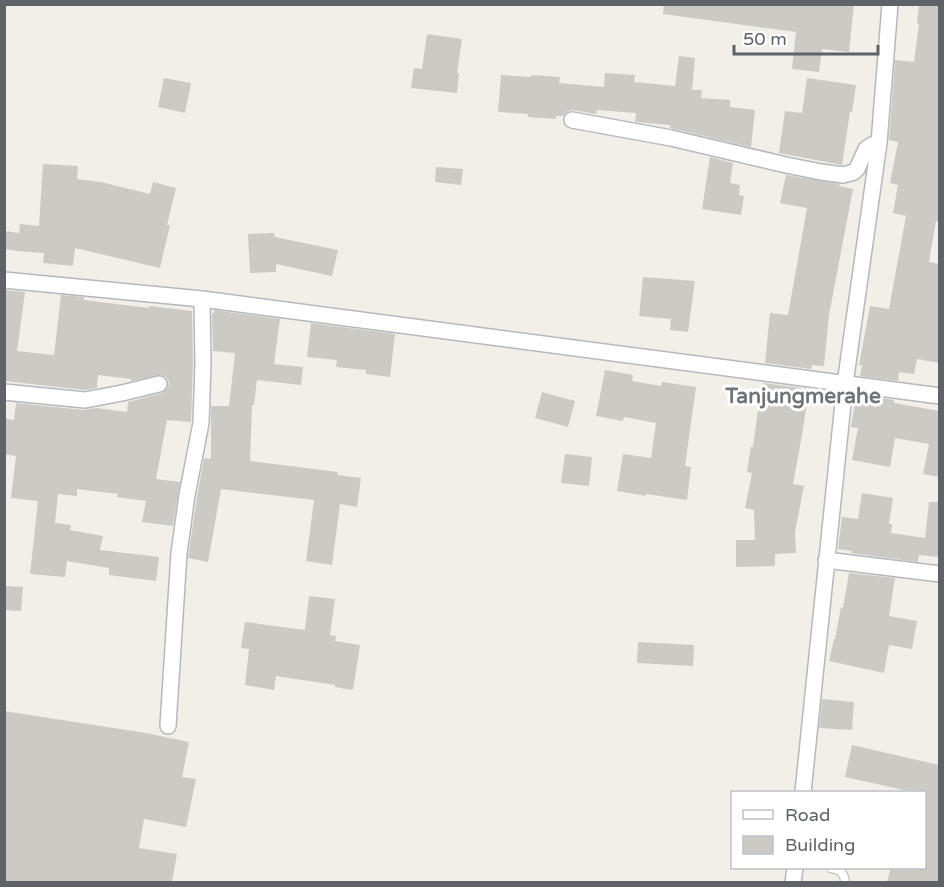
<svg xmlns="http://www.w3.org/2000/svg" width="944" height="887" viewBox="0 0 944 887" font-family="'Varela Round',sans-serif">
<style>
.building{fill:#cccac5}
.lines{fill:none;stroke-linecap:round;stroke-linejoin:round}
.lane-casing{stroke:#b5b8bc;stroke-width:10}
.street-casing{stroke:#b5b8bc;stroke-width:18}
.lane{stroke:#fff;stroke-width:8}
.street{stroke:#fff;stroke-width:15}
.labels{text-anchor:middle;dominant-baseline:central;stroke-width:6;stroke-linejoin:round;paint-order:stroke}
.quarter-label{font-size:21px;font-weight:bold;fill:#70757a;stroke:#fff}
</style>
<rect width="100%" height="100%" fill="#f1efe8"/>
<!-- building -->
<path class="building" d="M664,4h190l-5,48 -27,-3 -3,23 -27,-3 4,-37 -133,-18z
M919,4h20v218l-3,-1 -7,41 10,2v99l-22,-4 -3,15 -15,-2 -1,9 -38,-5 2,-11h-3l11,-59 19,3 17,-93 -13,-3 5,-28 -8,-2 8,-41 -9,-2 6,-80 19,2 5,-38h-2z
M427,34l35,5 -5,34h2l-2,20 -46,-5 3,-20 8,1z
M679,56l16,2 -3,32h10l-1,8 29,2v7l25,3 -4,37 -81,-19v-3l-35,-3 1,-9 -39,-3 -1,4 -23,-4 -5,1 -5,5h-7v3l-28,-2v-3l-30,-2 3,-37 30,2v-2l29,2 -1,6 45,4 1,-14 30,2 -1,7 41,4z
M164,78l27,5 -6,30 -27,-6z
M807,78l49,7 -4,27h-2l-8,53 -63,-12 6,-42 17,2z
M710,157l23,6 -3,20 10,2 -1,10 5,1 -3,19 -39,-6z
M43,164l35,2 -1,13 24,3 49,12 3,-12 23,6 -9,37h3l-10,43 -85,-20 -2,18 -30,-3 1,-10 -27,-2 -13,-2v-18l15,2 1,-9 19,2z
M436,167l27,2 -2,16 -26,-3z
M786,175l54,9 -1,2 14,3 -24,126 -5,51 -12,-1 -1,4 -46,-6 5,-50 18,2 19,-107 -27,-5z
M274,233l1,4 63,13 -6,26 -56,-12v8l-26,1 -2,-39z
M643,277l52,4 -7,51 -18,-2 1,-11 -32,-3z
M4,290l21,2 -8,59 37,4 7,-60 23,2v3l65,8v-2l43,5 1,53 -2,58 -24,-2 -11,59 24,3 -7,44 -31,-4 4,-21 -29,-4 1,-3 -41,-5v7l-19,-2 -3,29 16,2 -1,5 33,6 -3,14 59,7 -3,24 -47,-6v-7l-42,-7 -2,16 -35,-3 8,-73 -27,-3 5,-42 -12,-2v-36l10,2 2,-17 68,7 12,-2 31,4 1,-10 34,-9 6,-6 1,-5 -3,-5 -5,-2 -30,6v-2l-33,-4 -1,13 -12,2 -81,-9z
M214,310l66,9 -6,45 29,3 -2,18 -44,-5 -3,25h-2l-2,56 88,11 -1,3 24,3 -4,29 -17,-3 -8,61 -26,-4 8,-61 -93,-11 -13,73 -20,-4 9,-61 7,-39 7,1v-53h18l6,-53 -22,-2 -1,-38h2z
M311,323l84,11 -5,43 -24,-3v-4l-30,-3 1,-7 -30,-3z
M605,370l28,5 -1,6 29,5 1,-4 34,5 -11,79 6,1 -4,33 -41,-6v2l-29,-5 6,-37 28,4 5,-35 -32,-6 -1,4 -27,-5z
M763,383l46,6 -7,46 -9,49 11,2 -9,46 1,21 -21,1v12l-39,1v-27h19l-1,-30 -9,-2 7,-35 -5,-1 4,-26 2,1 8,-60h2z
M542,392l33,9 -7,26 -33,-9z
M856,395l38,5v3l45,8v66l-16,-3 6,-30 -34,-6 -5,29 -38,-7 6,-32 -7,-1z
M565,454l27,3 -3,29 -28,-3z
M862,493l31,5 -4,26h3l-1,9 34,5 4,-36h10v55l-20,-2 -1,7 -67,-9 1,-2 -14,-2 4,-32 16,2z
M849,573l46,5 -6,38 28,5 -5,28 -23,-4 -5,28 -55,-12 5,-22h1l6,-32 2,1z
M4,586l19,1 -2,24 -17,-1z
M309,596l26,3 -5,36 6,1 -1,5 25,4 -7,45 -18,-3v-2l-59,-9 -2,14 -29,-5 4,-36 -8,-1 4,-26 60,8z
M638,642l56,3 -1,21 -56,-3z
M822,699l32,3 -2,28 -33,-2z
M4,711l142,22 43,9 -7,35 14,2 -10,48 -42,-8 -5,29 38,6 -5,28h-168z
M852,745l87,20v117h-52l4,-15h33v-75h-11l-68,-15z"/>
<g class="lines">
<defs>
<path id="lane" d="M831,868c9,2 13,4 14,14"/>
<path id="street" d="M572,120l99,18 115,27 35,7 22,3 11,-3 3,-3 9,-20 6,-4 7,-2
M4,280l198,19 738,97
M4,392l81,8 37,-7 37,-9
M826,560l114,14
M168,726l11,-173 8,-58 14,-72 2,-59 -1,-65
M803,792l42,-408 34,-241 11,-139
M793,882l2,-14"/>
</defs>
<!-- lane casing -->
<use href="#lane" class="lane-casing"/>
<!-- street casing -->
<use href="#street" class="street-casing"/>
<!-- lane -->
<use href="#lane" class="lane"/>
<!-- street -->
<use href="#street" class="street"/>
</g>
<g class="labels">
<!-- quarter labels -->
<g class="quarter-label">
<text x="803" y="396">Tanjungmerahe</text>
</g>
</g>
<!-- border -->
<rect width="944" height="887" fill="none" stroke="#5f6368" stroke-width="12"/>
<!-- legend -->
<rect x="731" y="791" width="195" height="78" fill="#ffffff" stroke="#bfc1c3" stroke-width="1.5"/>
<rect x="743" y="810" width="30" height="9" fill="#ffffff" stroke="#bfc1c3" stroke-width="1.5"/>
<text x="785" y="821" font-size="18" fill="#5f6368">Road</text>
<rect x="743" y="836" width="30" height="18" fill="#cccac5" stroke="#bfc1c3" stroke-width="1.5"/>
<text x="785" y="851" font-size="18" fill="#5f6368">Building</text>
<!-- scale -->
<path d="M734 45v9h144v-9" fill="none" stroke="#5f6368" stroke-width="3"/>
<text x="743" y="45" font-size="18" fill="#5f6368" stroke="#ffffff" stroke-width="4.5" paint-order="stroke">50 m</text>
</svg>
